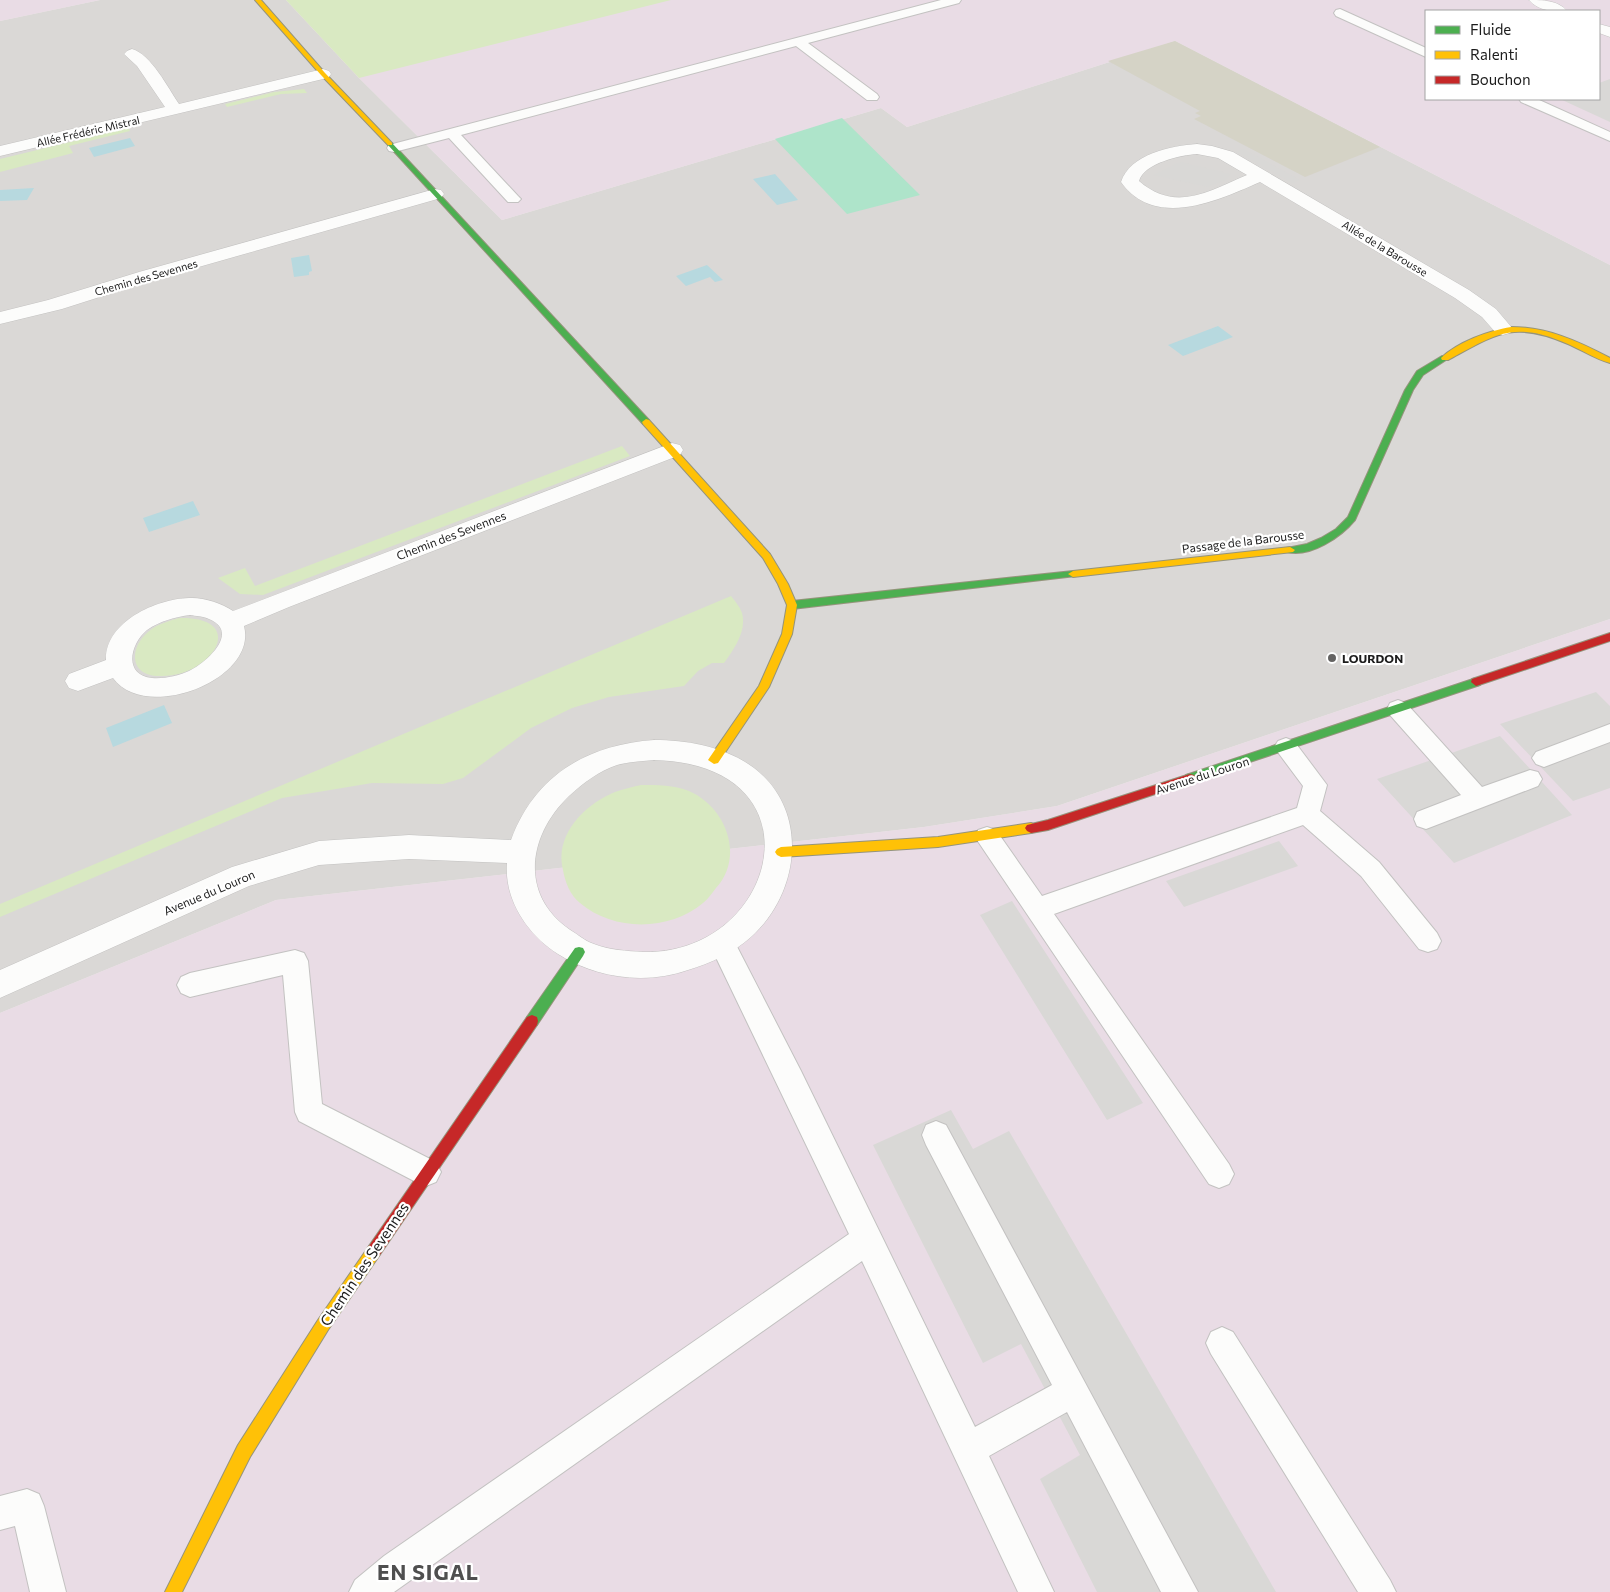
<svg xmlns="http://www.w3.org/2000/svg" width="1610" height="1592" viewBox="0 0 1610 1592" font-family="Commissioner,sans-serif">
<style>
.residential{fill:#dad8d6}
.industrial{fill:#e9dce5;fill-rule:evenodd}
.religious{fill:#d9d8d6}
.construction{fill:#d5d3c6}
.grass{fill:#d9e9c2}
.pitch{fill:#aee4ca}
.water{fill:#b7d9df}
.lines{fill:none;stroke-linecap:round;stroke-linejoin:round}
.lane-casing{stroke:#c3c2c1;stroke-width:2}
.street-casing{stroke:#c3c2c1;stroke-width:1}
.fast-casing{stroke:#95947c;stroke-width:2}
.slow-casing{stroke:#95947c;stroke-width:2}
.jam-casing{stroke:#95947c;stroke-width:2}
.lane{fill:#fcfcfb;fill-rule:evenodd}
.street{fill:#fcfcfb;fill-rule:evenodd}
.fast{fill:#4caf50;fill-rule:evenodd}
.slow{fill:#ffc107;fill-rule:evenodd}
.jam{fill:#c62828;fill-rule:evenodd}
.poi-dot{fill:#646362;stroke:#fff;stroke-width:2}
.labels{text-anchor:middle;dominant-baseline:central;stroke-width:4.5;stroke-linejoin:round;paint-order:stroke}
.far-street-label{font-size:11px;fill:#1c1c1c;stroke:#fff}
.street-label{font-size:12px;fill:#1c1c1c;stroke:#fff}
.poi-label{font-size:12px;font-weight:bold;fill:#1c1c1c;stroke:#fff;text-anchor:start}
.near-street-label{font-size:15px;fill:#1c1c1c;stroke:#fff}
.near-district-label{font-size:21px;font-weight:bold;letter-spacing:1px;fill:#4f4f4f;stroke:#fff}
</style>
<rect width="100%" height="100%" fill="#ebe8e5"/>
<!-- residential -->
<path class="residential" d="M100,0h186l73,78 143,142 379,-112 26,19 268,-86 435,224v354l-553,187 -133,21 -648,73 -276,113v-992z"/>
<!-- industrial -->
<path class="industrial" d="M0,0h100l-100,21z
M286,0h1324v265l-435,-224 -268,86 -26,-19 -379,112 -143,-142zM1426,11h173v88h-173z
M1610,619v973h-1610v-579l276,-113 648,-73 133,-21z"/>
<!-- religious -->
<path class="religious" d="M1610,79v43l-50,-23h39v-16z
M1244,149l56,31 -8,3 -56,-31z
M1180,162l51,12 -6,6 -17,7 -55,-12z
M1596,692l14,14v82l-37,13 -73,-77z
M1500,736l72,79 -118,48 -77,-84z
M1279,841l19,25 -114,41 -18,-26z
M1012,901l131,202 -36,17 -127,-205z
M951,1110l22,39 36,-18 267,461h-179l-57,-113 40,-24 -59,-111 -38,19 -110,-218z"/>
<!-- construction -->
<path class="construction" d="M1175,41l205,106 -75,30 -111,-58 7,-3 -6,-3 5,-2 -92,-50z"/>
<!-- grass -->
<path class="grass" d="M286,0h385l-312,78z
M304,89l3,4 -26,1 -54,13 -2,-3 49,-12z
M128,128l2,3 -61,15 4,7 -73,19v-13z
M622,446l8,10 -367,139 -23,-1 -22,-16 27,-10 10,18z
M731,596c4,5 9,11 11,17 5,18 -8,36 -18,50h-12l-14,8 -14,15 -75,11 -37,11 -41,20 -68,50 -20,6 -71,-1 -90,15 -282,119v-13z
M179,618c70,-2 35,59 -19,58 -31,0 -31,-28 -12,-44 9,-8 21,-11 31,-14z
M641,785c16,0 33,0 48,6 37,16 56,65 27,97 -4,5 -8,11 -13,15 -33,28 -89,29 -123,0 -10,-8 -15,-21 -17,-33 -9,-35 22,-66 52,-78 8,-3 17,-5 26,-7z"/>
<!-- pitch -->
<path class="pitch" d="M842,118l78,77 -73,19 -72,-75z"/>
<!-- water -->
<path class="water" d="M130,138l5,8 -41,11 -5,-9z
M775,174l23,26 -21,5 -24,-26z
M34,188l-7,12 -27,1v-11z
M309,255l3,16 -3,1v3l-15,2 -3,-19z
M707,265l16,15 -8,2 -5,-5 -24,9 -10,-10z
M1218,326l15,11 -50,19 -15,-11z
M193,501l7,14 -51,17 -6,-14z
M164,705l8,18 -59,24 -7,-19z"/>
<g class="lines">
<defs>
<path id="lane" d="M941,0h20l-2,3 -151,40 69,51 2,3 -2,3h-10l-71,-54 -335,89 57,61 3,3 -3,3h-10l-59,-64 -55,14 -5,-1 -2,-3 2,-3z
M1340,9l86,39v9l-90,-41 -2,-3 2,-3z
M1519,99h18l73,33v9l-89,-39z
M1398,700l8,3 76,84 48,-17 8,2 4,7 -4,7 -112,43 -9,-3 -3,-7 3,-7 44,-17 -71,-80 -3,-6 3,-6z
M1610,724v18l-66,25 -8,-3 -4,-6 4,-6z
M1286,738l8,3 33,44 -7,26 59,51 58,71 4,8 -4,8 -9,3 -9,-3 -58,-73 -58,-51 -249,89 175,250 5,10 -5,10 -10,4 -10,-4 -234,-347 3,-7 9,-3 9,3 46,66 255,-88 6,-22 -29,-39 4,-6z
M722,932l9,3 70,136 174,356 77,-42 -126,-240 -4,-10 4,-10 10,-4 10,4 252,467h-37l-94,-180 -78,44 65,136h-36l-156,-331 -468,331h-45l6,-12 29,-24 465,-322 -140,-291 4,-8z
M295,950l9,3 4,8 14,143 114,58 5,10 -5,10 -10,4 -10,-4 -117,-61 -4,-9 -12,-137 -93,22 -9,-4 -4,-8 4,-8 9,-4z
M1222,1327l11,5 157,248 6,12h-38l-147,-238 -5,-11 5,-11z
M27,1489l12,5 5,12 22,86h-36l-15,-66 -15,4v-34z"/>
<path id="street" d="M1529,0c13,0 29,0 38,11 -13,1 -29,0 -38,-11z
M1599,24l11,3v10l-11,-4z
M132,49c19,5 36,39 47,55l144,-35 6,2 2,3 -2,3 -6,2 -323,77v-10l165,-39 -28,-41 -13,-12 3,-3z
M1197,144l15,2 21,6 236,138 27,19 17,20 -3,4 -7,2 -7,-2 -14,-16 -27,-19 -195,-116c-41,18 -105,48 -139,0 9,-28 50,-36 76,-38zM1197,154l21,4 29,17c-38,16 -71,38 -108,6 5,-18 42,-26 58,-27z
M435,189l6,1 3,4 -3,4 -288,82 -91,29 -62,15v-12l48,-12 91,-28z
M672,443l8,2 3,5 -3,5 -391,152 -45,19c14,54 -99,97 -131,52l-35,13 -9,-3 -4,-7 4,-7 37,-14c-1,-38 50,-61 83,-62 13,-1 33,5 44,13zM190,615c6,1 13,1 19,4 32,13 -3,44 -20,52 -11,5 -25,8 -37,7 -29,-3 -22,-34 -5,-48 13,-9 28,-13 43,-15z
M654,740c34,0 72,7 100,28 56,43 46,125 -3,169 -18,16 -40,26 -63,33 -43,15 -92,8 -130,-16 -30,-19 -54,-54 -51,-91l-98,-4 -90,6 -70,21 -249,112v-28l232,-103 87,-26 90,-6 102,5c24,-65 76,-95 143,-100zM654,760c172,4 124,195 -11,192 -16,-1 -34,-2 -49,-8 -7,-2 -13,-7 -19,-11 -56,-34 -49,-96 -6,-137 14,-13 30,-25 48,-31 11,-3 25,-4 37,-5z"/>
<path id="fast" d="M388,143h4l257,277v4h-6l-255,-279z
M1442,356h6l1,2 -26,17 -10,15 -58,130c-14,17 -45,38 -68,32v-4l20,-4 14,-6 15,-9 12,-12 57,-127 12,-19z
M1073,571l5,3 -2,2 -284,33 -5,-4 5,-4z
M1476,678l4,1 1,3 -1,3 -290,97 -4,-1 -2,-3 2,-3z
M579,947l4,1 2,4 -2,4 -46,69 -5,2 -5,-2 -1,-4 1,-4 48,-69z"/>
<path id="slow" d="M255,0h6l64,73 67,70v2h-4l-67,-70z
M1511,327c36,0 67,14 99,31v5c-15,-4 -28,-13 -42,-19 -55,-24 -72,-10 -120,16h-6l-1,-2c17,-16 47,-27 70,-31z
M646,419l3,1 121,134 18,30 9,21 -5,29 -23,53 -51,76 -4,1 -6,-4 2,-3 49,-71 23,-52 5,-29 -9,-21 -15,-26 -120,-134 -1,-2z
M1290,547l5,3 -2,2 -220,25 -5,-3 5,-3z
M1031,823l4,2 2,3 -2,3 -4,2 -93,14 -157,10 -4,-2 -2,-3 2,-3 4,-2 157,-10z
M374,1244l5,2 2,5 -2,5 -51,74 -78,127 -68,135h-17l73,-147 80,-125 51,-74z"/>
<path id="jam" d="M1610,633v8l-134,45 -5,-4 1,-3z
M1190,774l4,1 2,3 -2,3 -146,49 -17,3 -4,-2 -2,-3 2,-3 21,-5z
M532,1015l5,2 1,4 -1,4 -158,231 -5,2 -5,-2 -2,-5 2,-5 158,-229z"/>
</defs>
<!-- lane casing -->
<use href="#lane" class="lane-casing"/>
<!-- street casing -->
<use href="#street" class="street-casing"/>
<!-- fast casing -->
<use href="#fast" class="fast-casing"/>
<!-- slow casing -->
<use href="#slow" class="slow-casing"/>
<!-- jam casing -->
<use href="#jam" class="jam-casing"/>
<!-- lane -->
<use href="#lane" class="lane"/>
<!-- street -->
<use href="#street" class="street"/>
<!-- fast -->
<use href="#fast" class="fast"/>
<!-- slow -->
<use href="#slow" class="slow"/>
<!-- jam -->
<use href="#jam" class="jam"/>
</g>
<!-- markers -->
<circle class="poi-dot" cx="1332" cy="658" r="5"/>
<g class="labels">
<!-- far-street labels -->
<g class="far-street-label">
<text transform="translate(88 131) rotate(-13)">Allée Frédéric Mistral</text>
<text transform="translate(1385 248) rotate(31)">Allée de la Barousse</text>
<text transform="translate(146 277) rotate(-16)">Chemin des Sevennes</text>
</g>
<!-- street labels -->
<g class="street-label">
<text transform="translate(451 535) rotate(-21)">Chemin des Sevennes</text>
<text transform="translate(1243 541) rotate(-7)">Passage de la Barousse</text>
<text transform="translate(1202 775) rotate(-18)">Avenue du Louron</text>
<text transform="translate(209 892) rotate(-23)">Avenue du Louron</text>
</g>
<!-- poi labels -->
<g class="poi-label">
<text x="1342" y="658">LOURDON</text>
</g>
<!-- near-street labels -->
<g class="near-street-label">
<text transform="translate(364 1264) rotate(-56)">Chemin des Sevennes</text>
</g>
<!-- near-district labels -->
<g class="near-district-label">
<text x="428" y="1571">EN SIGAL</text>
</g>
</g>
<!-- legend -->
<rect x="1425" y="10" width="175" height="90" fill="#ffffff" stroke="#a4a4a4"/>
<rect x="1435" y="26" width="25" height="8" fill="#4caf50" stroke="#a4a4a4"/>
<text x="1470" y="35" font-size="15" fill="#1c1c1c">Fluide</text>
<rect x="1435" y="51" width="25" height="8" fill="#ffc107" stroke="#a4a4a4"/>
<text x="1470" y="60" font-size="15" fill="#1c1c1c">Ralenti</text>
<rect x="1435" y="76" width="25" height="8" fill="#c62828" stroke="#a4a4a4"/>
<text x="1470" y="85" font-size="15" fill="#1c1c1c">Bouchon</text>
</svg>
